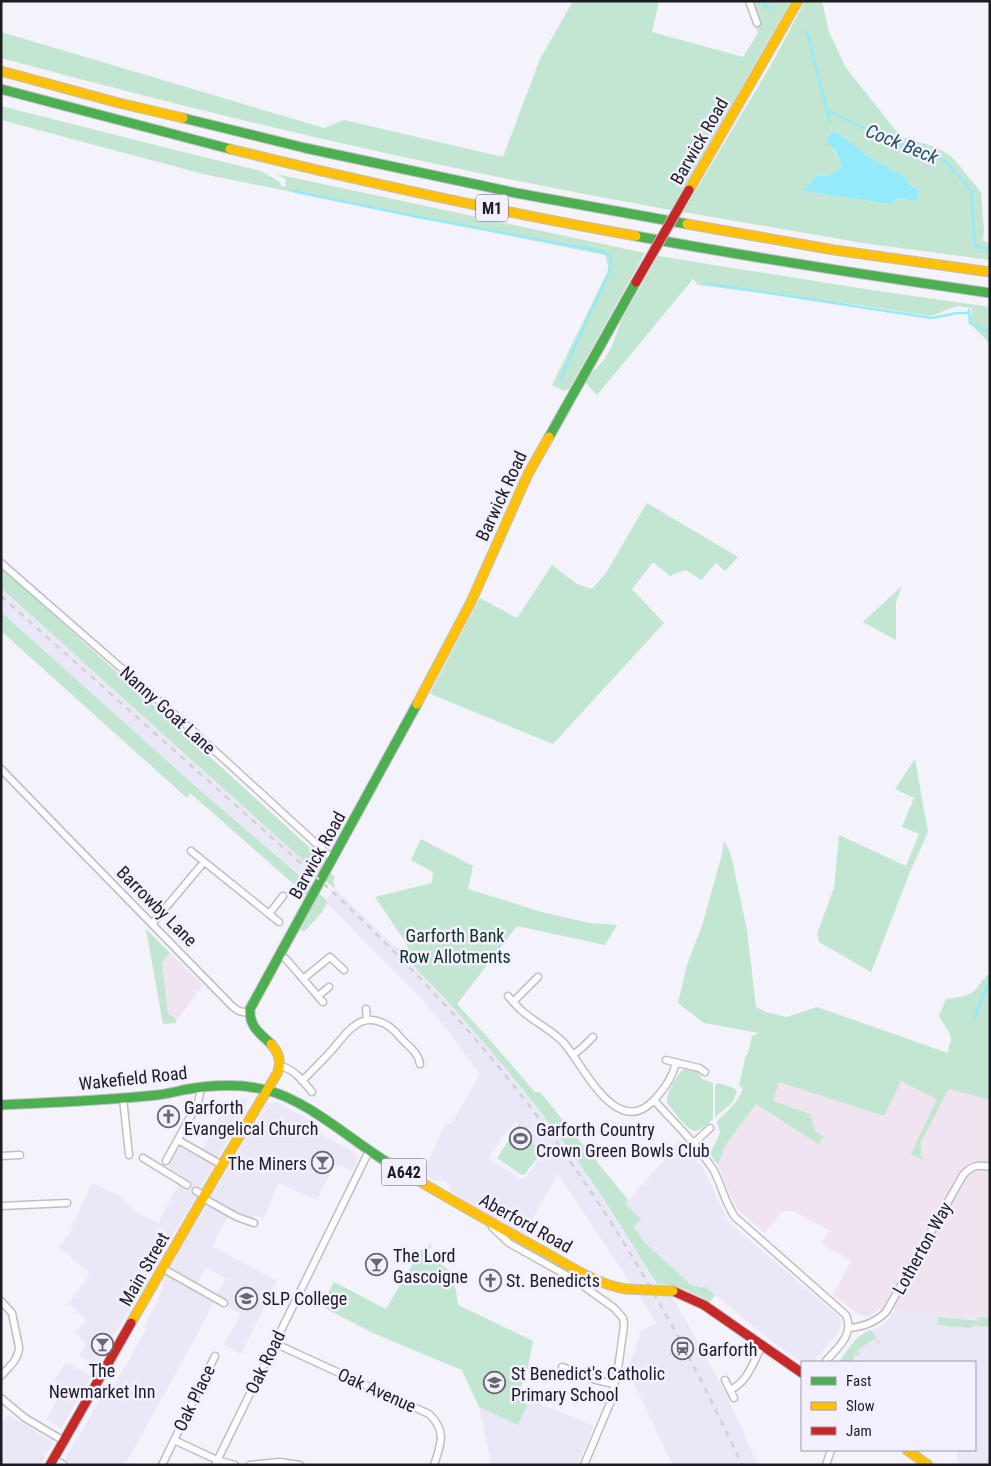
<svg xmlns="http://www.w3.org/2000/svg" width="991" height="1466" viewBox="0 0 991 1466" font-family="'Roboto Condensed',sans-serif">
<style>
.built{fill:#eae7f7;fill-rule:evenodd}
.industrial{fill:#f0e4f0}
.green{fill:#c2e6d1;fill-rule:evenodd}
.water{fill:#95eaf9}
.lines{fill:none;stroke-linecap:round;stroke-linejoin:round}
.stream{stroke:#95eaf9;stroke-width:2.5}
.street-casing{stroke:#c0bec5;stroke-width:9}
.fast-casing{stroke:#c0bec5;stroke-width:11}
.slow-casing{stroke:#c0bec5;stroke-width:11}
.jam-casing{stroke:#c0bec5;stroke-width:11}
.street{stroke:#fdfdfe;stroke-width:6}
.fast{stroke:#4caf50;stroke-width:9}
.slow{stroke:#ffc107;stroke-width:9}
.jam{stroke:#c62828;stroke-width:9}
.rail{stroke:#d1d0d3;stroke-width:2.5;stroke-dasharray:6 6;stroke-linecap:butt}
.slow-bridge-casing{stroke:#c0bec5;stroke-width:11;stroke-linecap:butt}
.jam-bridge-casing{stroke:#c0bec5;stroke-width:11;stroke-linecap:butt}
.slow-bridge{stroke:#ffc107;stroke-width:9}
.jam-bridge{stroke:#c62828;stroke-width:9}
.labels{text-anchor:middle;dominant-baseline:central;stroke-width:5;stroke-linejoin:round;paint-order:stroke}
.shield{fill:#f2effe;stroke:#5d5b65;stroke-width:1}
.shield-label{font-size:16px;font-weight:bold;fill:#1d1c23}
.street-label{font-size:18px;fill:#1d1c23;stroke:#f2effe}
.park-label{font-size:18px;fill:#0f331e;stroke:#f2effe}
.poi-label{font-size:18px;fill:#1d1c23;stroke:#f2effe;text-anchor:start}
.water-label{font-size:19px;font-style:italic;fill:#20555d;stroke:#f2effe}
</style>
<rect width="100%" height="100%" fill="#f4f2fa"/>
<!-- built -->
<path class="built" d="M1,588l310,279 -9,10 -108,-92 -193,-173z
M335,889l77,74 61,67 34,40 70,90 46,71 40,65h8l9,14 44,80 34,75h-85l-33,-69 -13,-25 13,-35 -1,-4 18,-9 -99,-149 -34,60 -63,-35 -11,-9v-5l-9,-6 -6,2 -13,-7 24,-51 5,2 29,-51 -34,-46 -26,-31 -93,-94 -1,-3zM517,1122l25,33 -15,21 -7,3 -31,-21 18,-27z
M246,1098l2,3 -3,6 1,1 -58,102 -33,53h-2l-7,13 -2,8 2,1 -32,49 -18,32 -17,-10 7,-12 -11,-12 11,-11 -17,-17 21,-31 -31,-26 10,-13 23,-51 28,13 19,18 19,9 25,-47 -15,-9 12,-20 18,10 32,-58z
M273,1102l2,1 1,-1 34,18 -3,6 10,4v2l37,20 3,8 -5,11 -12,-6 -7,2 -16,33 -39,-17 -14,36 -9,-4 -4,5h-2l-36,-20 -1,-5 43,-73 2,1 10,-20z
M679,1140l24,28 15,33 11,21 110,95 2,5 -3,11 -23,27 -9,2 -10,-3 -26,-19 -66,-54 -2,2 -11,-3 -47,-43 -10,-15 -9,-23 39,-44 -1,-1z
M209,1206l19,11 -16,29 65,35 -36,73 -17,-9 17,-31 -14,-8 2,-4 -12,-8 9,-15 -20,-12 -9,16 -27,-16 35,-60z
M169,1276l45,26 -16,31 -73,132h-53l-6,-4v-4l36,-60 4,2 41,-71 -3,-2 14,-25 7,-24z
M412,1282l46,23 75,36 -6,30 -9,24 76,31 -17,39h-87l1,-3 -12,-55 -17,-37 -79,-33z
M894,1310l96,8v147h-33v-15h18v-88h-136l17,-23 11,-8 13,-4 5,-4 5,-5z
M66,1362l25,14 -30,52 -15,-9 14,-24 -3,-2 4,-6 -7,-5z
M8,1415l46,27 -14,23h-39v-42z"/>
<!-- industrial -->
<path class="industrial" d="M170,953l33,32 -26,35 -9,-7 -6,-51z
M761,1028l229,69v221l-111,-9 -9,7h-7l-6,-2 -24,-20 18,-33 -29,-17 7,-14 -36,-19h-10l-18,22 -25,-21 -5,-6 -17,-41 7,-19 31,-42 -15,-10z"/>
<!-- green -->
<path class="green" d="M573,1h86l-7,31 91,25 15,-24 -3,-7 2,-3 -8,-22h42l-120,209c-226,-40 -449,-92 -670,-152v-26l323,96 20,-8 159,37 37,-98z
M805,1h17l7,31 17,36 55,69 35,10 16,10 29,35 3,39 -1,10 7,2v17l-127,-17 -180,-31 88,-147zM837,132l33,26 34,18 3,6 8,5 -2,14 -11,-3 -13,6 -85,-13 12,-15 15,-1 11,-9 -8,-16z
M1,106l182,46 78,19 19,11 1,4 4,1 1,-8 -10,-5 369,79 -76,136 -5,2 -12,-6 57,-116 -4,-14 -402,-81 -202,-54z
M658,256l213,34 119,17v37l-21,-22 2,-4 1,-10 -14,-2 -27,10 -72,-11 -161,-20 -5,-6 -96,116 -13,-14 20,-21 8,-14 10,-27z
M647,503l91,54 -13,14 -9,-8 -15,17 -15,-10 -16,6 -17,-14 -21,27 32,34 -111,121 -120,-49 -3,-2 50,-95 37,20 35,-53 25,19 15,5 14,-16z
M1,567l318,289 1,8 15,13 -2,3 2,9 -334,-301z
M902,586l-6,16v38l-33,-18z
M1,612l193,173 120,103 -8,7 -116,-102 -3,5 -186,-167z
M915,759l13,73 -18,40 -39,100 -52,-30 -2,-8 17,-46 5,-53 67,31 13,-32 -17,-7 12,-29 -19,-9z
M421,839l52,27 -5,23 74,23 47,11 28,2 -12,20 -88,-19 -60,78 32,35 46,53h5l88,108 -3,4 16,15 -7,8 10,15 47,43 11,3 2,-2 11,9 -5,7c-18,-10 -33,-18 -53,-18 -27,-42 -52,-85 -81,-125 -55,-74 -114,-146 -180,-211l12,1 -2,-6 -31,-46 57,-14 1,-11 -22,-12z
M724,841l6,11 3,12 14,66 9,77 10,5 21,5 30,-10 131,46c0,-5 2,-9 3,-13 0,-8 -9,-17 -12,-24l7,-17c13,-2 26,-2 33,-14 4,-5 6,-8 11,-12v127l-40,-11 -2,1 -27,52v13l3,5 -13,-6 26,-55 -36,-18 -17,35 -105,-34 -6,19 37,13 5,17 9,6 -6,7 -62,-40 -31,42 -7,19 -8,-11 10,-21 -3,-12c11,-10 20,-18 26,-32l-4,-4 7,-30 2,-1 4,-18 7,-3 -55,-10 -26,-20 9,-38 15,-39 20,-72z
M319,893l7,7 1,3 -5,9 -17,19 -5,-1z
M146,929l24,24 -8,9 6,51 9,7 -2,3 -12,1z
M685,1068l12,3 5,8 11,4v36c-4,3 -11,11 -17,12 -8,1 -24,-22 -29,-28 -2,-8 11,-31 18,-35z
M718,1083l16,5 3,3 -5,12 -17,14v-31z
M519,1124l22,29 -16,21 -3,1 -25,-17z
M432,1244l-5,10 24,18 5,19 2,14 75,36 -6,30 -11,28 11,6 -9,20 -39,-18 -17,-37 -89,-37 -52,-27 13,-24 52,27 35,-59z
M938,1317l41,4 -3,-4 14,1v9l-18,-1v2l-35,-3z
M871,1330l7,11h3l-2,3 -4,-5 -18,11 3,5h-6v7h-15c9,-12 17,-27 32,-32z"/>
<!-- water -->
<path class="water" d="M837,132l33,26 34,18 3,6 12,9 -1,7 -5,3 -12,-3 -12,6 -86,-13 13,-15 15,-1 11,-9 -7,-16 -8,-7 1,-6 4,-4z"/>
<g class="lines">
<!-- stream -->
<path class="stream" d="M762,1l3,5 5,4
M803,30l4,3 20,77 65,32 34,8 20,12 25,28 4,57 15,2
M827,110l2,11
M292,191l126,26 182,34 10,4 1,9 -3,10 -48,106
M704,283l228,35 25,-5h12
M969,310l1,13 11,6 9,2
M975,1019l2,-9 13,-30"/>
<defs>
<path id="street" d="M749,1l8,22
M1,563l190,166 142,130
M1,769l65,67 167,171 6,4 9,2
M191,851l88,71
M269,914l14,-18
M152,924l52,-62
M279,955l7,4 37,43
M303,979l27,-22 14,13
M318,996l11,-9
M508,996c4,5 9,10 13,14 13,12 31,20 43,33 19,22 52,96 89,58 11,-11 19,-22 23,-38
M513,1002l25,-25
M366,1009l1,11
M573,1055l10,-8 10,-10
M666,1060l33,8 6,4
M281,1066c14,4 22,15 31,26
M302,1081c10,-10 20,-20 30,-31 7,-8 13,-17 21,-23 16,-14 35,-5 47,10 7,9 18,14 20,27
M123,1098l6,57
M654,1100c20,23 44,45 60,71 8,15 11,32 21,46l111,98c9,20 -9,33 -21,47
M178,1140l44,25
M693,1144l17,-16
M1,1156l19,-1
M143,1158l44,27
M166,1161l32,-58 3,-16
M196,1191l9,5
M203,1198l34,19 17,6
M1,1206l66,-3
M492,1227l17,16 66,37 39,28 9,10 1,7 -5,37 -8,39 -27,64
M162,1268l62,35
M1,1301l11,12 7,34c0,12 -10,20 -18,29
M849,1328c13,-1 27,-6 37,-16l77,-137c8,-9 15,-11 27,-8
M274,1343l155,71c18,17 12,30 5,51
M562,1367l34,13 18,4
M725,1380l9,18
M730,1390c18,-8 23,-28 32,-44
M1,1398l24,20 39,23
M174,1440l43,20 18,5
M54,1459l10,6
M162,1465l53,-109
M215,1465l154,-314
M250,1465l30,-3 20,3
M826,1465l5,-15"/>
<path id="fast" d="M1,89l229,60
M183,118l122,30 211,45 171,31
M636,236c118,22 236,40 354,57
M549,437l87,-155
M271,1044c-11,-11 -22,-17 -21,-35l167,-305
M1,1105c52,-3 104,-4 156,-10 9,-1 18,-3 26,-5 28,-5 56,-7 83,0 42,10 87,52 124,74"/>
<path id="slow" d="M1,71l118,32 64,15
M230,149c134,33 270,63 406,87
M689,190l109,-189
M687,224l147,26 156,22
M417,704l54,-102 57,-128 21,-37
M390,1164c51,30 101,59 153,87 25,14 55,34 83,38
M131,1323l91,-158 56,-93c3,-12 1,-19 -7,-28
M907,1450l21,15"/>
<path id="jam" d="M673,1291l31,14 98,68
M50,1465l81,-142"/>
</defs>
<!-- street casing -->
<use href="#street" class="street-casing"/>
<!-- fast casing -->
<use href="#fast" class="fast-casing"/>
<!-- slow casing -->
<use href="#slow" class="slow-casing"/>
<!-- jam casing -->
<use href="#jam" class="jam-casing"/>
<!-- street -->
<use href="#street" class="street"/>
<!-- fast -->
<use href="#fast" class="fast"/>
<!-- slow -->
<use href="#slow" class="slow"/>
<!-- jam -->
<use href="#jam" class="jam"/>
<!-- rail -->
<path class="rail" d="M1,596l332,296c61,58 120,118 173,184 96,119 172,250 236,389"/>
<defs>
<path id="slow-bridge" d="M626,1289l47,2"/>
<path id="jam-bridge" d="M636,282l53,-92"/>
</defs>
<!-- slow-bridge casing -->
<use href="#slow-bridge" class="slow-bridge-casing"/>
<!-- jam-bridge casing -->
<use href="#jam-bridge" class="jam-bridge-casing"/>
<!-- slow-bridge -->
<use href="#slow-bridge" class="slow-bridge"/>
<!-- jam-bridge -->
<use href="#jam-bridge" class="jam-bridge"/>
</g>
<!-- icons -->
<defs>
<symbol id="church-ring" viewBox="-11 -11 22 22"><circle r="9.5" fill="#f2effe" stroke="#68676e" stroke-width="1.5"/><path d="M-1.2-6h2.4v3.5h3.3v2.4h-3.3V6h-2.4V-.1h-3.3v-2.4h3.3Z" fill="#68676e"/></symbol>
<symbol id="stadium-ring" viewBox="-11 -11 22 22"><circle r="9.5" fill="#f2effe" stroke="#68676e" stroke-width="1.5"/><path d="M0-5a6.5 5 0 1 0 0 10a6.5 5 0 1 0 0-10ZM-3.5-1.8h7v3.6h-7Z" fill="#68676e"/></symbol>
<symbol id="bar-ring" viewBox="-11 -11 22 22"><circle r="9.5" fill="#f2effe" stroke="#68676e" stroke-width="1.5"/><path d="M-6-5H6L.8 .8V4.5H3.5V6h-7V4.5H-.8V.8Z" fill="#68676e"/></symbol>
<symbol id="university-ring" viewBox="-11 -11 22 22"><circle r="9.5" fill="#f2effe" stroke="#68676e" stroke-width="1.5"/><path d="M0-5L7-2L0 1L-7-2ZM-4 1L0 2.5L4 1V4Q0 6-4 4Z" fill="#68676e"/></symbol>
<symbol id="station-ring" viewBox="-11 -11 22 22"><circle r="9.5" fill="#f2effe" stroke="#68676e" stroke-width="1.5"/><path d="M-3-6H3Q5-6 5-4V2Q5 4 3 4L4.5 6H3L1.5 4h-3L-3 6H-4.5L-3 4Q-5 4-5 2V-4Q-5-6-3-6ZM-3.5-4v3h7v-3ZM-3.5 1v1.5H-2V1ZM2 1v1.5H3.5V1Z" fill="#68676e"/></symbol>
<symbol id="school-ring" viewBox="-11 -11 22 22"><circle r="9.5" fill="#f2effe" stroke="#68676e" stroke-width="1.5"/><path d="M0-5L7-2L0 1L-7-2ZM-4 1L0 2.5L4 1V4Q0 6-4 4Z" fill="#68676e"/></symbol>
</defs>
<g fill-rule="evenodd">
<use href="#church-ring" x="156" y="1104" width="25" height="25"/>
<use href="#stadium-ring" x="508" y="1126" width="25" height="25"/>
<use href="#bar-ring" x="310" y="1150" width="25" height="25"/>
<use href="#bar-ring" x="364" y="1252" width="25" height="25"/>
<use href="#church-ring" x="478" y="1268" width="25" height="25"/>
<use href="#university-ring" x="234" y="1286" width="25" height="25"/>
<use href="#bar-ring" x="90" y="1332" width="25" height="25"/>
<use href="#station-ring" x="670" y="1336" width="25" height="25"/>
<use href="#school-ring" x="482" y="1370" width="25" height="25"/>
</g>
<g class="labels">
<!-- shield labels -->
<g class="shield">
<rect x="476" y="194.5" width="32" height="27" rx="4"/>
<rect x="381.5" y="1158.5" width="45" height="27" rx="4"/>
</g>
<g class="shield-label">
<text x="492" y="208">M1</text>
<text x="404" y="1172">A642</text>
</g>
<!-- street labels -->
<g class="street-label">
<text transform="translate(699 141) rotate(-60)">Barwick Road</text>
<text transform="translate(501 496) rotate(-65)">Barwick Road</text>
<text transform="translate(168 710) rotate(42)">Nanny Goat Lane</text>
<text transform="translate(317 855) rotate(-61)">Barwick Road</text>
<text transform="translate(157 906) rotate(45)">Barrowby Lane</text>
<text transform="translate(133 1078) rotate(-6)">Wakefield Road</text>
<text transform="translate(526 1223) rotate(29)">Aberford Road</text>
<text transform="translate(922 1248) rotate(-61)">Lotherton Way</text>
<text transform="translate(144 1269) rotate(-60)">Main Street</text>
<text transform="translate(265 1362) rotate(-64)">Oak Road</text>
<text transform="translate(377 1390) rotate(24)">Oak Avenue</text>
<text transform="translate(194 1398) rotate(-64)">Oak Place</text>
</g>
<!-- park labels -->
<g class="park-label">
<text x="455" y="935">Garforth Bank<tspan x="455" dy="21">Row Allotments</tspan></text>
</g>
<!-- poi labels -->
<g class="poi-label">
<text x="184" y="1107">Garforth<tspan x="184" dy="21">Evangelical Church</tspan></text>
<text x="536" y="1129">Garforth Country<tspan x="536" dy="21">Crown Green Bowls Club</tspan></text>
<text x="307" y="1163" text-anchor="end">The Miners</text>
<text x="393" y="1255">The Lord<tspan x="393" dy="21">Gascoigne</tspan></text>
<text x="506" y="1280">St. Benedicts</text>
<text x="262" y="1298">SLP College</text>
<text x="698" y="1349">Garforth</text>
<text x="102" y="1370" text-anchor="middle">The<tspan x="102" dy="21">Newmarket Inn</tspan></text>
<text x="511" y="1373">St Benedict's Catholic<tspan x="511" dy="21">Primary School</tspan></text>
</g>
<!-- water labels -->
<g class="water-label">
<text transform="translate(902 144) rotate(22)">Cock Beck</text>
</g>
</g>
<!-- border -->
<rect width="991" height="1466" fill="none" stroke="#1d1c23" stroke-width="5"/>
<!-- legend -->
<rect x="801" y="1361" width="175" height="90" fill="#f2effe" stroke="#9d9ba6"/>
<rect x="811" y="1377" width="25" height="8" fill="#4caf50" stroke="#9d9ba6"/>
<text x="846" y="1386" font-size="15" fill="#1d1c23">Fast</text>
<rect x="811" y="1402" width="25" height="8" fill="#ffc107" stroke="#9d9ba6"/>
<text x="846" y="1411" font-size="15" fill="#1d1c23">Slow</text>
<rect x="811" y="1427" width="25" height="8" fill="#c62828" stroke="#9d9ba6"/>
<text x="846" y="1436" font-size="15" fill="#1d1c23">Jam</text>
</svg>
